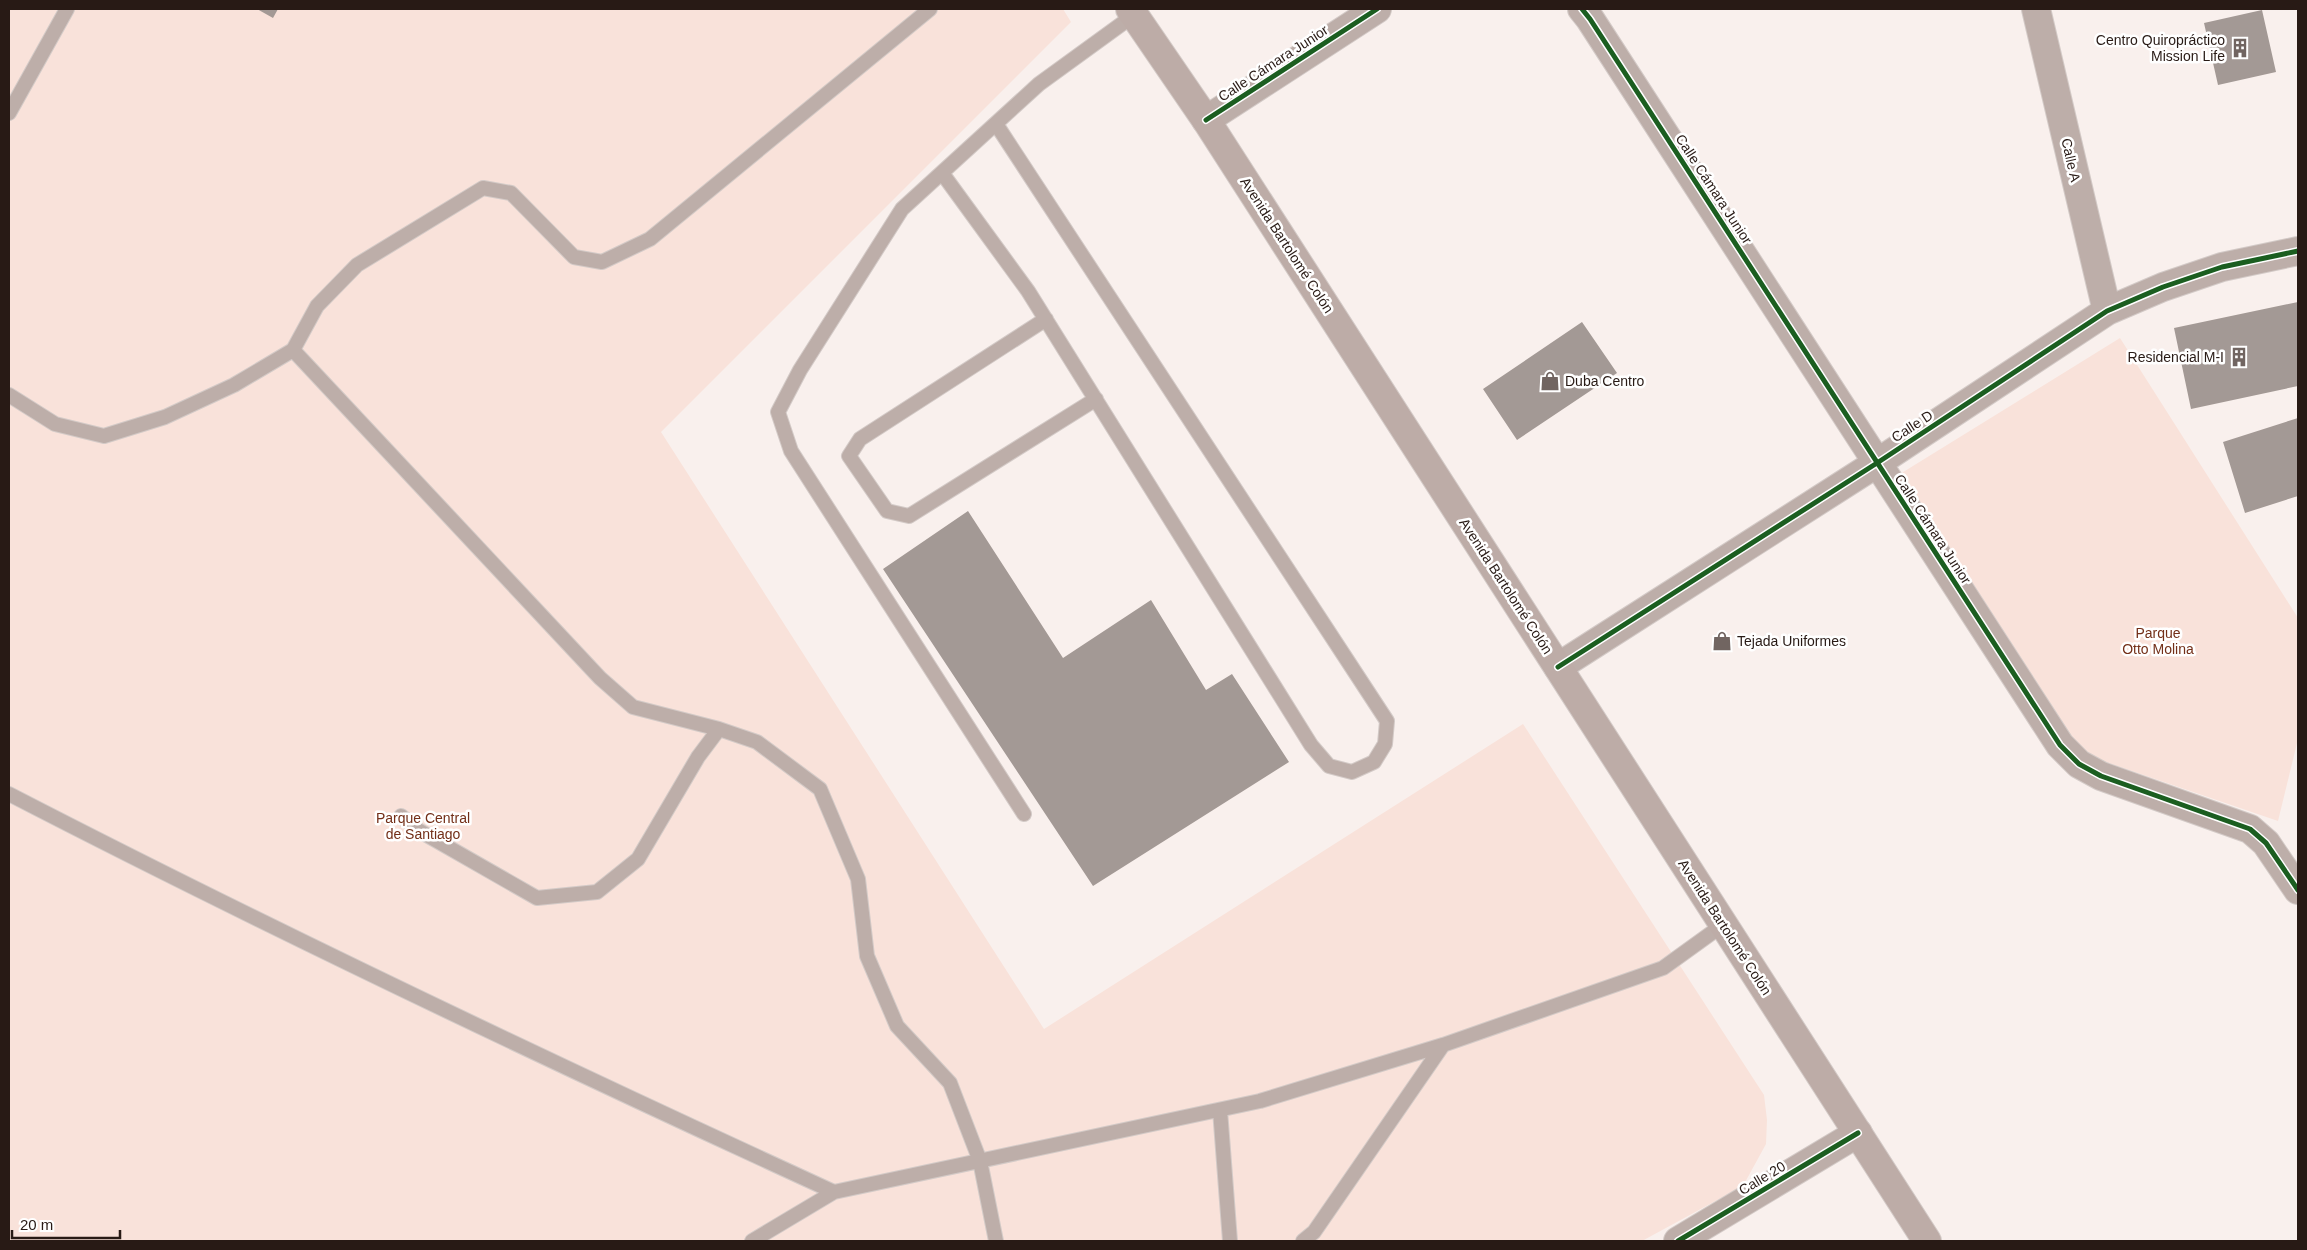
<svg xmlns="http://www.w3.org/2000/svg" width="2307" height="1250" viewBox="0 0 2307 1250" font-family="Helvetica,sans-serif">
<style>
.green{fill:#f9e2da}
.building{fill:#a39995}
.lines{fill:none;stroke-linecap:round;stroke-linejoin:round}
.lane-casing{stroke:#d3cac7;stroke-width:16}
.street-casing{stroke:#d3cac7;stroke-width:30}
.secondary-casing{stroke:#d3cac7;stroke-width:30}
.lane{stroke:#bdaea9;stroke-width:14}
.street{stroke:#bdaea9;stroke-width:28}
.secondary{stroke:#bdaca7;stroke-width:28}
.cycleway-casing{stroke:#fff;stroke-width:8}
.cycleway{stroke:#1b5e20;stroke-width:5}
.labels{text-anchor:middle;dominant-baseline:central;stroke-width:5;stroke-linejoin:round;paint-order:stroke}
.poi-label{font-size:14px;fill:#281a15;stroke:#fff;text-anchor:end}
.street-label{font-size:14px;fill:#281a15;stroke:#fff}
.park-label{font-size:14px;fill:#732f18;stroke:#fff}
</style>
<rect width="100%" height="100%" fill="#f9f0ed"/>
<!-- green -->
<path class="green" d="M9,9h1054l8,13 -410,410 383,597 479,-305 241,371 3,25 -1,24 -23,42 -101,55h-1633z
M2120,338l178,280v121l-20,82 -190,-65 -13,-9 -175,-273z"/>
<!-- building -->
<path class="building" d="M257,9h21l-5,9z
M2262,10l14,62 -58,13 -14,-62z
M2298,302v84l-107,23 -17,-81z
M1582,322l35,51 -100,67 -34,-51z
M2298,418v78l-53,17 -22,-71z
M968,511l95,147 88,-58 55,90 26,-16 57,88 -196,124 -210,-317z"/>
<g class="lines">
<defs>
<path id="lane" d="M9,113l58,-104
M942,173l86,118 283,454 18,21 23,6 22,-10 11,-18 2,-23 -391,-597
M1046,319l-186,120 -11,17 38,55 22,5 187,-117
M293,350l307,328 33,29 86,22
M9,395l46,29 49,12 61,-19 69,-32 59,-35 24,-44 40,-41 126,-77 28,5 63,64 28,5 48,-23 280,-230
M9,794c271,140 548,271 825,398
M1024,814l-233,-363 -13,-39 22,-42 102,-161 137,-125 95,-69
M401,816l17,14 119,68 60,-6 41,-33 60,-102 21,-28 38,13 63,47 38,90 9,77 30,70 53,57 30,78 16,80
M1220,1110l10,131
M752,1241l82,-49 426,-91 183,-56 220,-77 61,-44
M1303,1241l11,-9 129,-187"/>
<path id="street" d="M1582,9l8,10 470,726 19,19 22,12 149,53 16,14 32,47
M2036,9l71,302
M1206,120l171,-111
M1558,667l319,-204 230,-152 56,-24 59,-20 76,-16
M1678,1241l180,-108"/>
<path id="secondary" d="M1130,9l76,111 721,1121"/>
</defs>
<!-- lane casing -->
<use href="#lane" class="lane-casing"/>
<!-- street casing -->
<use href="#street" class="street-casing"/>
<!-- secondary casing -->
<use href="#secondary" class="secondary-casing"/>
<!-- lane -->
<use href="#lane" class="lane"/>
<!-- street -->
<use href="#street" class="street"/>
<!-- secondary -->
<use href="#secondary" class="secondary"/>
<defs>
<path id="cycleway" d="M1582,9l8,10 470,726 19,19 22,12 149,53 16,14 32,47
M1206,120l171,-111
M1558,667l319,-204 230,-152 56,-24 59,-20 76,-16
M1678,1241l180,-108"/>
</defs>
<!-- cycleway casing -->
<use href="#cycleway" class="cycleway-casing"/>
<!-- cycleway -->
<use href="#cycleway" class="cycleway"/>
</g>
<!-- icons -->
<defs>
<symbol id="building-bare" viewBox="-9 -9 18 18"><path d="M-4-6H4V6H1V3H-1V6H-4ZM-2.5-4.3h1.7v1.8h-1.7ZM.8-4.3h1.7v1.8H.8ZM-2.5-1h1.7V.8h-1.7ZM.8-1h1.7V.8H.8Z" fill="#716561" stroke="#fff" stroke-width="2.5" paint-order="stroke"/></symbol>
<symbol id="shop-bare" viewBox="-9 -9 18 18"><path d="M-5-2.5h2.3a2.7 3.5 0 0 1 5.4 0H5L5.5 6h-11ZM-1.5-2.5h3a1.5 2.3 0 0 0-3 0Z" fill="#716561" stroke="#fff" stroke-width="2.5" paint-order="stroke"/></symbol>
</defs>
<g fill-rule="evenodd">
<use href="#building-bare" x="2226" y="34" width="28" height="28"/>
<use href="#building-bare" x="2225" y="343" width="28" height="28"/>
<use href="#shop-bare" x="1536" y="367" width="28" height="28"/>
<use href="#shop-bare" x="1708" y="627" width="28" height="28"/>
</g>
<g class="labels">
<!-- poi labels -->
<g class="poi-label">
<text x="2225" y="40">Centro Quiropráctico<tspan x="2225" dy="16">Mission Life</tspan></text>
<text x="2224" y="357">Residencial M-I</text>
<text x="1565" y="381" text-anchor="start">Duba Centro</text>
<text x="1737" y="641" text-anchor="start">Tejada Uniformes</text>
</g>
<!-- street labels -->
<g class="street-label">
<text transform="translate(1273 63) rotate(-33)">Calle Cámara Junior</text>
<text transform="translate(2071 160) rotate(77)">Calle A</text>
<text transform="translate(1714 189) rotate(57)">Calle Cámara Junior</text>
<text transform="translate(1287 245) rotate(57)">Avenida Bartolomé Colón</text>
<text transform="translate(1912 426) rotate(-33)">Calle D</text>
<text transform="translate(1933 529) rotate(57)">Calle Cámara Junior</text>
<text transform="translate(1506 586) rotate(57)">Avenida Bartolomé Colón</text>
<text transform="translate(1725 927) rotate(57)">Avenida Bartolomé Colón</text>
<text transform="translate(1762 1178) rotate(-31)">Calle 20</text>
</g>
<!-- park labels -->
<g class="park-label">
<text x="2158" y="633">Parque<tspan x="2158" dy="16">Otto Molina</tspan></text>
<text x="423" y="818">Parque Central<tspan x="423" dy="16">de Santiago</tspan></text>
</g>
</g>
<!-- border -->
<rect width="2307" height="1250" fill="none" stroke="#281a15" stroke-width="20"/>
<!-- scale -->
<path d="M12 1230v8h108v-8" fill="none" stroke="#281a15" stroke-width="2.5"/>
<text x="20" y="1230" font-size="15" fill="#281a15" stroke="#ffffff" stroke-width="4" paint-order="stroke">20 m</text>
</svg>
